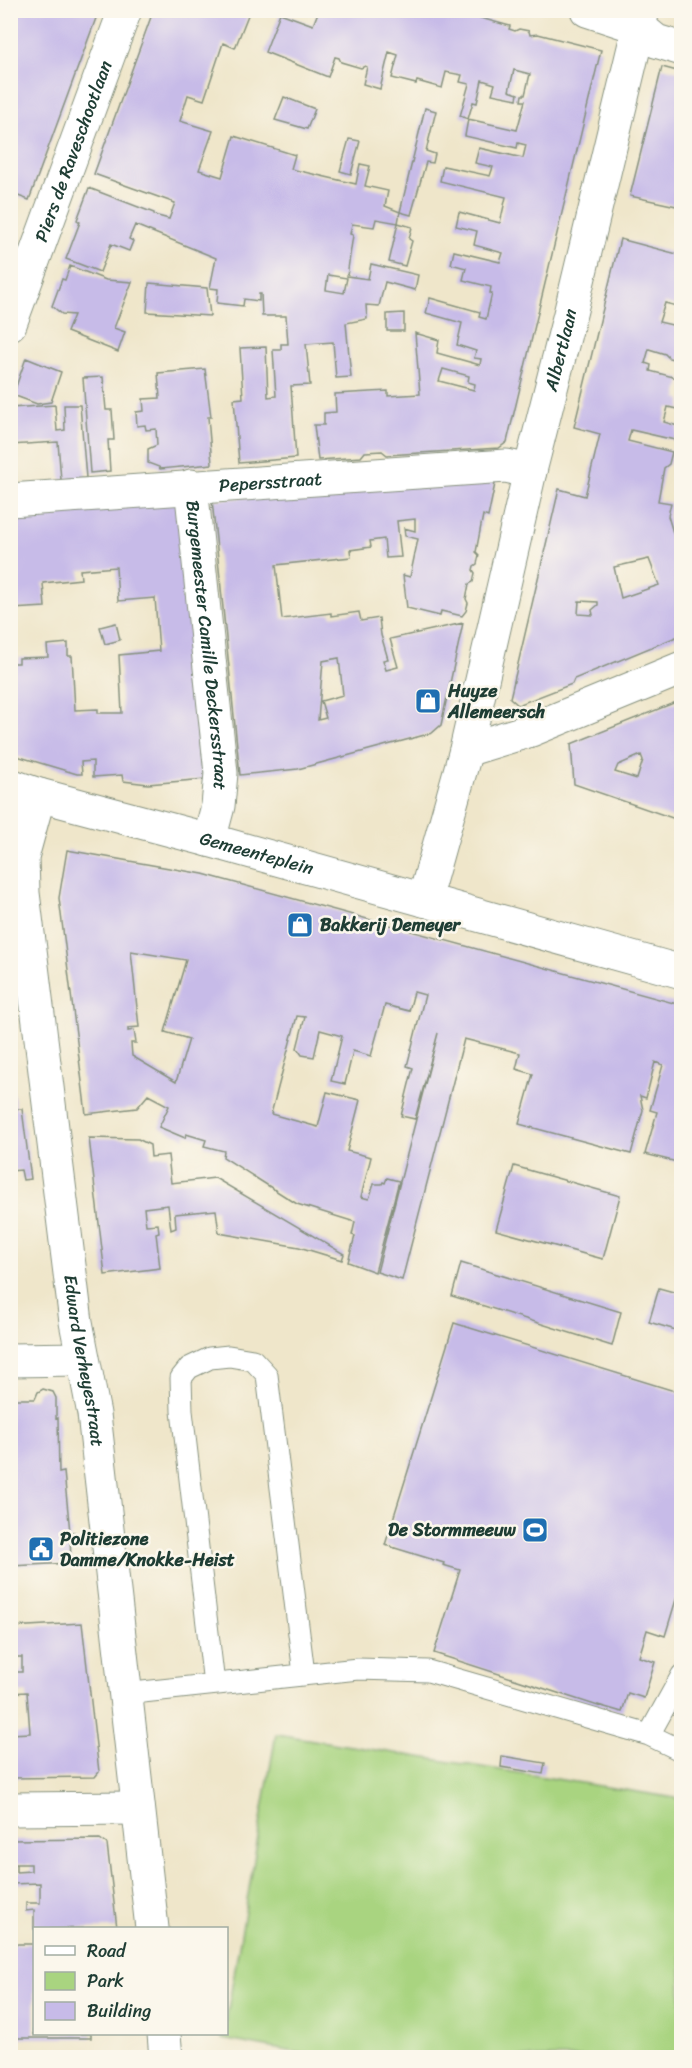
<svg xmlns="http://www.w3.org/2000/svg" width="692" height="2068" viewBox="0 0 692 2068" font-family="Sriracha,sans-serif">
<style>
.green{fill:#a9d480;stroke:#64885a;stroke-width:1.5}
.building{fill:#c7bbe8;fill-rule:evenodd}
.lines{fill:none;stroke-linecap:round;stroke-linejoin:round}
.lane-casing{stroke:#87927f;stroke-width:23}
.street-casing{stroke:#87927f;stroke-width:35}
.lane{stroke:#fff;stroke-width:21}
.street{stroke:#fff;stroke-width:33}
.labels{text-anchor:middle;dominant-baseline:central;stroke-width:5;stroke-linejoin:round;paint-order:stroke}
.street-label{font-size:18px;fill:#1f3d34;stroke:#fbf7ec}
.poi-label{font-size:18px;font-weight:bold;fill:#1f3d34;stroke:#fbf7ec;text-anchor:start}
</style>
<rect width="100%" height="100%" fill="#fbf7ec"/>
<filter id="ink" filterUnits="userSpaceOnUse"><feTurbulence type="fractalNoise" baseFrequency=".0167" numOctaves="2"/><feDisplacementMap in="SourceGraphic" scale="12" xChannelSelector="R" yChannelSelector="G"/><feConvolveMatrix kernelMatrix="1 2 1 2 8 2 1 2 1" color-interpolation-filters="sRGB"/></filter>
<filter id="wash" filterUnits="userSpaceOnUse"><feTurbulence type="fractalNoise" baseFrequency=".008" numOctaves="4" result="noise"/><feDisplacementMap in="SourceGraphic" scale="24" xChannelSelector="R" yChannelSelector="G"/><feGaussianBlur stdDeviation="1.35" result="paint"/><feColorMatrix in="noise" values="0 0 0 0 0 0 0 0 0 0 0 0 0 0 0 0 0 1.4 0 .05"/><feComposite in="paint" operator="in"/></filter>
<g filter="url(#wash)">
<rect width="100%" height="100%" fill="#efe6ca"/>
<!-- green -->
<path class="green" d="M276,1734l405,65v258l-353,1 -106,-19 1,-5h3l1,-19z"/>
<g id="blocks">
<!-- building -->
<path class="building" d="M10,10h89l-70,190 -19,-7z
M150,10h100l-15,38 -12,-5 -19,57 -16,-5 -8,26 33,10 -14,39 23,7 12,-41 61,19 -4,14 65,15 4,-20 10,2 -5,20 23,5 -3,15 15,6 -2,11 -22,-4 -2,8 -22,-3 -2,10 3,1 -6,41 21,3 3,-15 47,11 -3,15 -30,-8 -6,24 -13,-1 1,14 -21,4 5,54 -15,1 -3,-36 -27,2 4,41 -19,1 5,72 -57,5 -5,-64 9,-1 -3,-50 26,-1 2,50 8,-1 -3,-46h8v-6h7l-2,-28h-24l-1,-22h-2v7l-15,-2 -1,7 -26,-3 1,-14 -8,-1 6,-30 -81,-33 -6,14 4,2 -4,10 -18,-7 -11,28 -34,-13 14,-37 -3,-2 12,-32 65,25v2l15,4 6,-16 -81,-29 57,-157 -3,-1zM328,275l19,3 -3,15 -18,-3z
M319,10h132l59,16 -1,3 6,2 4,-2 10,2 1,4 8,-1 63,16 -94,392 -8,6 -112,7 -5,-4 -17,1 -4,5 -43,3 -4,-35h10v-12l12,-1 -1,-18 53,-3v5l32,-2 -5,-61 24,7 -2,13 43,12 1,-6 -7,-1 2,-7 -19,-6 5,-22 -36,-10 4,-15 50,14 -1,5 7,2 6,-26h-2l1,-6 -28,-7 3,-12 -15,-4 3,-13 46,11 3,-9 -29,-8 3,-14 -21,-5 3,-14 41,11 6,-26 -66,-16 3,-15 47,10 3,-9 -18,-4 4,-15 44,10 3,-13 -8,-2 -1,5 -52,-12 3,-17 49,11 8,-29h-4l1,-6h3l5,-21 -16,-4 -5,21 9,3 -1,5 -25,-5 3,-10 -13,-4 -5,23 -4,-1 -5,17 -8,-3 9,-32 -9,-2 2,-7 -16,-3 -4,16 -25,-7 -1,3 -24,-6 6,-23 -9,-3 -9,37 -17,-5 4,-17 -2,-1 -4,2 -20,-6 -2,-4 -4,-1 -7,20 -63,-25 15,-39 33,12zM443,369l26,7 -1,6 7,2 -1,6 -35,-9z
M662,67l19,5v135l-51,-11z
M284,97l31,12 -8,20 -32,-9z
M425,108l11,3 -10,40 9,3 -2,9 -7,-1 -15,53 -11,-3z
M349,139l11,2 -9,33 -11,-3z
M398,223l14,4 -3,12 3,2 -7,25 -16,-4z
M620,239l61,16v52l-16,-4 -6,19 22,5v34l-12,-3 -4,-4 -16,-5 -4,14 6,2 -1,6 31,8 -4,19 4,2v10l-13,-3 -4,15 14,4 -3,14 -44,-10 -3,11 44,11 -3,12 -5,4 -6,33 13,2 -3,13 6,20 7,-2v101l-107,44 -2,5 -54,21 -8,-7 49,-209 26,7 15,-62 -26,-7zM649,559l10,26 -38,13 -7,-31zM579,601l19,1v3l-6,5 1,5 -15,-1z
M70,266l36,14 26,2 -18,46 11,4 -7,20 -51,-20 7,-17 -12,-1 -10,-8 10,-27 3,1z
M149,283l58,5 3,28 -63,-4z
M404,313v18h-17v-17z
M26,358l35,14 -10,30 -14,2 -24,-9z
M205,369l6,48h-3l4,47 -52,5 -1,-2 -11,-4v-14l9,-4 -1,-16 -10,1 -1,-5 -8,1 -1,-14 8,-1 -1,-12 17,-1 -2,-25z
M103,377l3,33h6l2,30h-6l2,31 -20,2 -7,-95z
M55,405l2,26 8,-1 -1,-25h16l6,73 -25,2 -3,-38 -48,3v-37z
M496,479l-8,38 -5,-2 -7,37 3,3 -2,9 -3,2 -1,4 2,3 -2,9 -4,2 -3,15 2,4 -2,8 -4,5 -21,-5 -1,5 -33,-8 -4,-33 7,2 8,-38 -13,-3 -1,-8 11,3v-12l-18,2 4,36 -15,1 -2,-19 -14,2 1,6 -21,3 1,7 -75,8 6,54 49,-6v3l28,-4 2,9 18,-3 2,17 7,24 -5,1 3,10 12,-3 -8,-28 73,-16 -22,102 -9,8 -134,36 -58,6 -28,-275zM339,658l4,37 -22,6 5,17 -8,2 5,-59z
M177,502l28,277 -57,5 -25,-3 -1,-6 -29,2v-16l-12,1 1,12h-5l-67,-20v-91h9v-5l29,-1 -1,-12 21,-2v13h4l3,54 23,-1v4h24l-3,-58 40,-4 -4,-53 -37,3 -2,-34 -36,3 1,9 -38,4 2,24 -33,2 -2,-18v-76z
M116,623l4,17 -15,4 -5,-17z
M681,700v121l-107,-37 -3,-40zM641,755l2,5 -6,19 -22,-7 3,-7z
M67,850l136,24 478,131v158l-36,-9 12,-42 -7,-2 13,-45 -8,-3 -9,36 -6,-2 3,14 -12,44 -112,-30 14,-50 -17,-5 4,-16 -56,-14 -62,241 -25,-8 61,-239 -23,86 -14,-3 12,-48 -6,-2 18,-71 -11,-3 -5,19 -24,-6 -14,51 -18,-5 -8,33 -14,-3 11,-45 -22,-6 -6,27 -12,-2 -5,-7 8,-31 -8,-1 -26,98 47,13 9,-35 33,8 -13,51 24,6 -10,40 8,2 5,-15h8l1,-2 2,1 2,-5 12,3 -24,91 -27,-10 7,-26 -3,-1 3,-13 -58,-18 -74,-47 1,-6 -20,-5 2,-6 -20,-6 -1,4 -26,-11 10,-21 -21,-11 -11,13 -51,6 -27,-216zM131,951l55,9 -21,72 24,7 -13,43 -44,-26 -1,-13h5l-2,-13 -6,1v-3l11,-1z
M10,1075l6,34h6l9,70 -8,1 -2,-10 -11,1z
M89,1138l49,1 12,6 1,12 17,-2 3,28 44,-5 129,76 -2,6 -43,-13 -80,-14 -3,-23 -41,4 1,14 -5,2 -3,-25 -24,3 2,17 12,-1 1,8 -3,1 4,35 -55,7z
M514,1166l106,30 -17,63 -107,-29z
M461,1263l160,49 -9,34 -160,-50z
M659,1288l22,6v28l-2,9 -30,-9z
M454,1323l227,70v190l-16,53 -18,-6 -8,27 16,5 -11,36 -16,-5 -6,19 -24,-7v1l-164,-53 26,-83 -17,-5 1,-2 -59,-18z
M43,1389l10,3 3,6v21l2,-1 1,55 5,-1 6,60h3l-3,2 1,29 -61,3v-167h25l3,-7z
M10,1598h3l1,27h-4z
M82,1623l17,149 -4,5 -85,1v-44l20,-1 -3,-41 -17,1v-21h12v-15h-12v-30z
M502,1756l43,7 -2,11 -42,-7z
M100,1839l7,5 10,84 -83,1v-19l-8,1v-8h14v-20l-30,1v-44zM16,1864h15v7l-15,1z
M10,1944h24v90h57v4h-81z"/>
</g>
</g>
<g filter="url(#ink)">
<use href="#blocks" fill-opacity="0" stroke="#87927f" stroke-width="1.5"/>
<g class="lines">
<defs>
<path id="lane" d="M214,1684l-32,-273 -1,-33 8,-10 21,-10 19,-2 24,4 14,15 37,299
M124,1694l234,-25 70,2 221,64 33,-60
M649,1735l33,16"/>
<g id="street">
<path d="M587,10l52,17 17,14 26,8"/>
<path id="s1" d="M10,324l115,-314"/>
<path id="s2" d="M191,486l30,287 -3,33 -9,34"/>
<path id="s3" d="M10,500l496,-34 24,5"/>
<path d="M466,750l65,-20 151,-62"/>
<path id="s4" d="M10,785l29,10 170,45 473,132"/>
<path id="s5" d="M39,795l-17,62 1,36 53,429 18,92 58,514"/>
<path id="s6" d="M424,900l42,-150 64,-279 41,-161 72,-300"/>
<path d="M10,1360l72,-1"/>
<path d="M10,1809l128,-1"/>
<path d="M164,2034l2,24"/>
</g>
</defs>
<!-- lane casing -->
<use href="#lane" class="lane-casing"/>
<!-- street casing -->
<use href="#street" class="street-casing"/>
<!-- lane -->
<use href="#lane" class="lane"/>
<!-- street -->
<use href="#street" class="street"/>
</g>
</g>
<!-- icons -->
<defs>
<symbol id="shop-square" viewBox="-11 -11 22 22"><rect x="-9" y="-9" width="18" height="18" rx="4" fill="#1f6fb2" stroke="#fbf7ec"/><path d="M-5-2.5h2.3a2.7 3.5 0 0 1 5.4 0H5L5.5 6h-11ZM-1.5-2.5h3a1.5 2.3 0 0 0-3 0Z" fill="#fff"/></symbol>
<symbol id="stadium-square" viewBox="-11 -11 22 22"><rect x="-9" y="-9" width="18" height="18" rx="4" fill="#1f6fb2" stroke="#fbf7ec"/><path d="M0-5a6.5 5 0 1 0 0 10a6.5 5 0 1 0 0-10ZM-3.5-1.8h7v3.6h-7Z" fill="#fff"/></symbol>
<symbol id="civic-square" viewBox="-11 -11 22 22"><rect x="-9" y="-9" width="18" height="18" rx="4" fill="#1f6fb2" stroke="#fbf7ec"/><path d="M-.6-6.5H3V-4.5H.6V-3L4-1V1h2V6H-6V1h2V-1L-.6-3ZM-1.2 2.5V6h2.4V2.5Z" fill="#fff"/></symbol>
</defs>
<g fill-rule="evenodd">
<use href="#shop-square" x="413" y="686" width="30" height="30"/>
<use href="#shop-square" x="285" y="910" width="30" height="30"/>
<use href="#stadium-square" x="520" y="1515" width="30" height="30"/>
<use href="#civic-square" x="26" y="1534" width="30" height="30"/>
</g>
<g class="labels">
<!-- street labels -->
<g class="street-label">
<text stroke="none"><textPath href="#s1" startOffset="184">Piers de Raveschootlaan</textPath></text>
<text stroke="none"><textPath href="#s6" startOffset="567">Albertlaan</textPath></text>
<text stroke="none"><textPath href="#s3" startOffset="261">Pepersstraat</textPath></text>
<text stroke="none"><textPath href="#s2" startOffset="160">Burgemeester Camille Deckersstraat</textPath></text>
<text stroke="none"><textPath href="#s4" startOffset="256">Gemeenteplein</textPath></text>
<text stroke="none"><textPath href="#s5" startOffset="572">Edward Verheyestraat</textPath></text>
</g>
<!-- poi labels -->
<g class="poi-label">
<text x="448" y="691">Huyze<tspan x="448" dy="21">Allemeersch</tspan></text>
<text x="320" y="925">Bakkerij Demeyer</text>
<text x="516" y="1530" text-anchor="end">De Stormmeeuw</text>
<text x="60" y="1539">Politiezone<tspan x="60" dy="21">Damme/Knokke-Heist</tspan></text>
</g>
</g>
<!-- margin -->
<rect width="692" height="2068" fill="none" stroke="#fbf7ec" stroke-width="36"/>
<!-- legend -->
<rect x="33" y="1927" width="195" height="108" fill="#fbf7ec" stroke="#a3ada2" stroke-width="1.5"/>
<rect x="45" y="1946" width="30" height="9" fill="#ffffff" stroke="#a3ada2" stroke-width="1.5"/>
<text x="87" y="1957" font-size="18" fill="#1f3d34">Road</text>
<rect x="45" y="1972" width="30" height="18" fill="#a9d480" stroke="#a3ada2" stroke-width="1.5"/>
<text x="87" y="1987" font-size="18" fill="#1f3d34">Park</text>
<rect x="45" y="2002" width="30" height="18" fill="#c7bbe8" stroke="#a3ada2" stroke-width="1.5"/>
<text x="87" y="2017" font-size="18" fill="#1f3d34">Building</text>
</svg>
